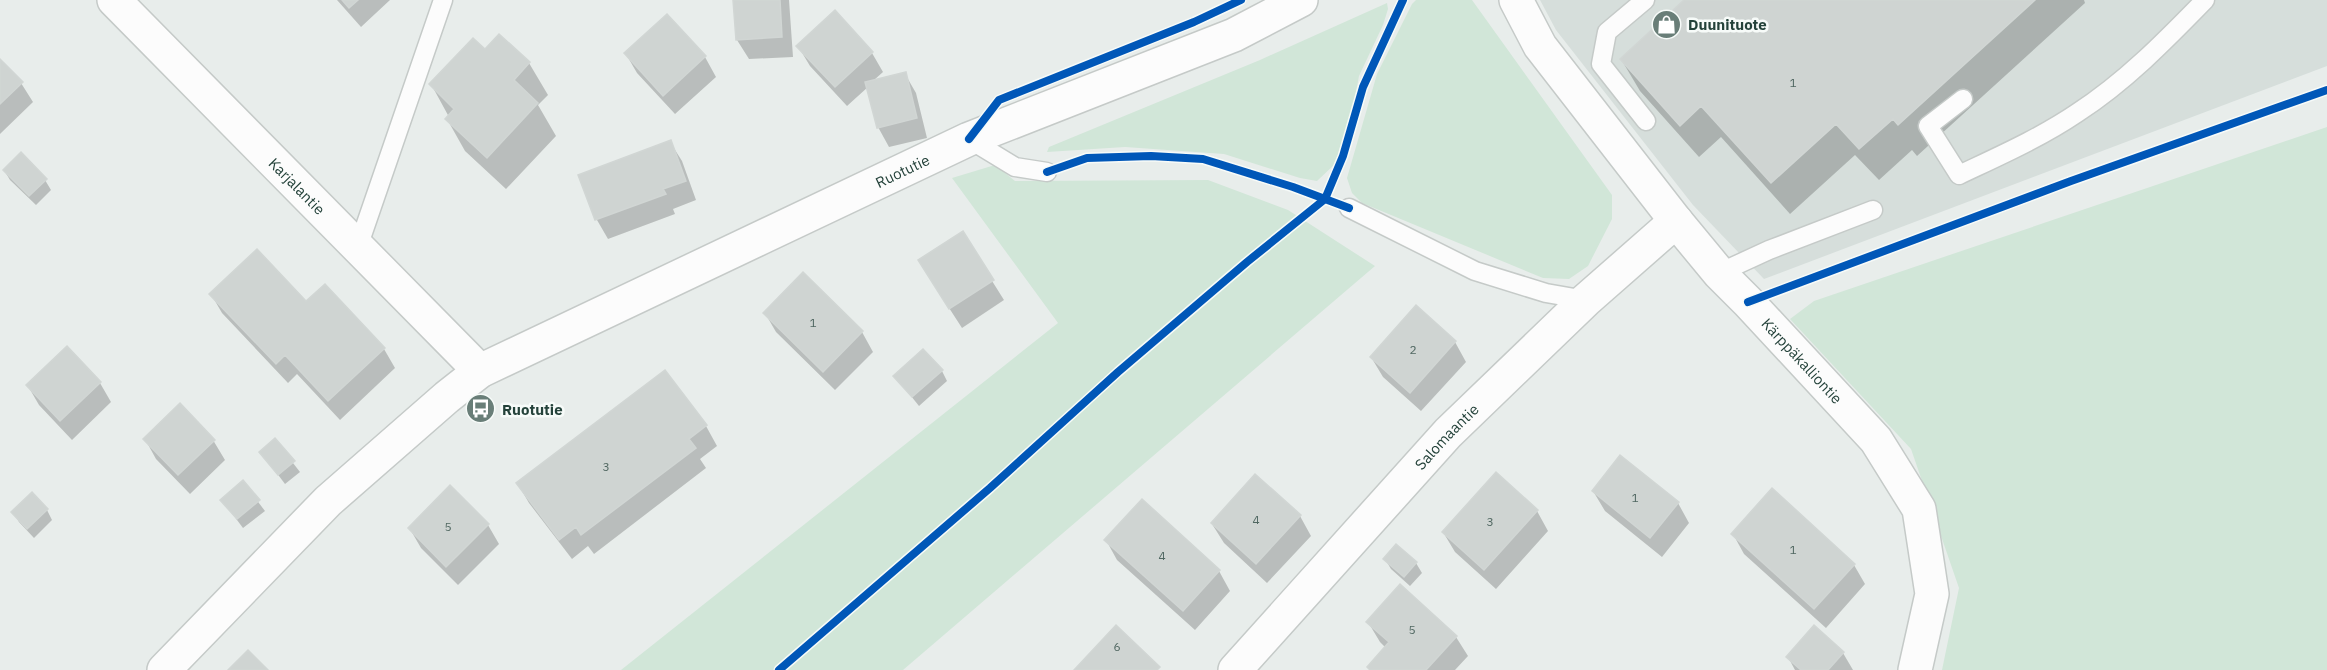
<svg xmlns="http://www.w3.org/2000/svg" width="2327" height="670" viewBox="0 0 2327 670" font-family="'IBM Plex Sans',sans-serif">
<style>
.built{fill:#d6dedb}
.green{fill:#d1e6d8}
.shadow{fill:#0003}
.building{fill:#cfd4d2;stroke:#d1d6d4;stroke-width:1.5}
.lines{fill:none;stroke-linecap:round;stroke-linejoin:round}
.service-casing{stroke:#c5cac8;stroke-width:21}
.minor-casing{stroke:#c5cac8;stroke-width:36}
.tertiary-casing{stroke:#c5cac8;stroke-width:36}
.service{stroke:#fcfcfc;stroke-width:18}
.minor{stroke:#fcfcfc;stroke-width:33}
.tertiary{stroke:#fcfcfc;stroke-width:33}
.cycleway-casing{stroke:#f7fbf9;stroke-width:11}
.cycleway{stroke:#0057b8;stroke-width:8}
.labels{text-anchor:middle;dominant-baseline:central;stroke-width:5;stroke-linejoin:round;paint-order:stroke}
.number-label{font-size:12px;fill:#506761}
.poi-label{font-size:15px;font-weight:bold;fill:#24423a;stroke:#f7fbf9;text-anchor:start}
.street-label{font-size:15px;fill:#24423a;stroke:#f7fbf9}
</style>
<rect width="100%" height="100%" fill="#e8edeb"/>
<!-- built -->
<path class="built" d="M1540,0h787v66l-563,213 -71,-74 -137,-175z"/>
<!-- green -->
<path class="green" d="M1416,0h56l140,195v24l-24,47 -19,13 -26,-1 -181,-75 -10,-10 -5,-15 30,-104 35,-70z
M1387,3l1,6 -5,16 -24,51 -8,43 -16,45 -18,17 -17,-3 -76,-24 -99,-7 -78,5 2,-5 211,-87z
M2327,127v543h-385l17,-82 -48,-139 -121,-130 24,-18z
M995,165l20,16 193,-1 80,30 87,56 -472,404h-282l437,-347 -106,-145z"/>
<!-- shadow -->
<path class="shadow" d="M337,0h53l-29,27z
M735,0h54l4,57 -44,2 -12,-19z
M1686,0h398l1,3 -168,153 -5,-6 -33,30 -24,-25 -65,59 -69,-77 -22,20 -59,-66 -19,-32z
M667,16l38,41 11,20 -41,37 -38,-41 -11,-19z
M499,36l30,27 19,32 -10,10 18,31 -50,53 -41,-38 -18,-32 2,-2 -18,-33 54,-33z
M798,46l74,7 11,19 -10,9 32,-7 11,19 11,45 -38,9 -11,-20 -10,-40 -21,19 -37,-40z
M0,61l21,22 12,19 -33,32z
M670,142l12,19 14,39 -23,9 2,5 -67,25 -11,-19 -17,-44z
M4,170l41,10 6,10 -15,15 -26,-25z
M962,233l42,67 -42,28 -31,-48z
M211,294l95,9 78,46 11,19 -55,52 -43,-46 -9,9 -66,-70z
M1416,308l39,34 11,20 -45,49 -38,-34 -12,-20z
M765,313l97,19 11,20 -38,38 -59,-58z
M942,371l5,10 -28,25 -24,-30z
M665,372l41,54 11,20 -17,13 6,9 -112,86 -6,-8 -16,13 -43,-56 -11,-19z
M100,383l11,19 -39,38 -33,-35 -11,-19z
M145,439l68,1 12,20 -35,34 -34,-35z
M275,440l25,32 -15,12 -24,-32z
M243,482l22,29 -22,17 -21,-28z
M1593,491l85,12 11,20 -27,34 -57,-46z
M47,510l5,10 -18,18 -15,-16 -6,-10z
M1537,511l11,20 -52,58 -41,-37 -12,-20z
M1300,516l11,20 -44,47 -43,-40 -12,-19z
M488,525l11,19 -41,41 -37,-37 -11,-19z
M1733,534l121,31 11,19 -39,44 -82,-74z
M1106,540l113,31 11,20 -35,39 -78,-70z
M1385,559l31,4 6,10 -12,13 -19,-17z
M1400,587l56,50 12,19 -13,14h-85l16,-22 -6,-6 -12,-20z
M1843,653l10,17h-58l-7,-13z"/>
<!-- building -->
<path class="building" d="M342,0h16l-9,8z
M733,0h47l2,37 -46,3z
M1684,0h351l-137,125 -5,-6 -34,30 -23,-25 -65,59 -70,-77 -21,20 -60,-67z
M835,10l38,42 -38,35 -39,-41z
M667,14l39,42 -43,40 -39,-43z
M499,34l31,28 -16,18 24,23 -51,55 -42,-39 9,-10 -25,-25 44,-46 12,11z
M0,59l23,23 -23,22z
M906,72l11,46 -40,10 -12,-46z
M671,140l15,41 -23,8 3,5 -71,26 -17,-45z
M21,152l26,27 -18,17 -26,-26z
M963,231l31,49 -45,29 -31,-49z
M257,249l49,52 19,-17 60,64 -57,53 -43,-46 -9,9 -67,-70z
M803,272l60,59 -40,41 -60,-59z
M1416,305l40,36 -46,52 -40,-36z
M67,346l34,36 -41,39 -34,-36z
M923,349l20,21 -31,27 -19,-21z
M665,370l42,55 -18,14 7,9 -115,87 -5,-8 -17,13 -43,-57z
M180,403l35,37 -37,35 -35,-36z
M275,438l20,23 -17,14 -19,-23z
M1620,455l59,47 -29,36 -58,-47z
M1496,472l42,38 -54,60 -42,-38z
M1255,474l46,41 -45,49 -45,-41z
M243,480l17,20 -23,19 -17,-19z
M450,485l39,39 -43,43 -38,-39z
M1772,488l83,76 -41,45 -83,-75z
M32,492l16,17 -21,20 -16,-17z
M1142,499l78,71 -37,41 -79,-71z
M1396,544l21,18 -13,15 -21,-18z
M1400,584l57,52 -31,34h-56l-3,-3 22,-25 -23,-20z
M1116,625l44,42 -3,3h-83z
M1814,625l30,27 -16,18h-27l-15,-13z
M248,650l20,20h-40z"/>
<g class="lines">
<defs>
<path id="service" d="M1645,0l-38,32 -6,32 45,57
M1963,99l-35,27 31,49c40,-19 81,-37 118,-62 48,-31 88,-72 128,-113
M969,139l46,28 32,5
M1349,208l126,63 71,22 40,7
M358,247l85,-247
M1719,273l50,-23 104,-40"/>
<g id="minor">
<path id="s1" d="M114,0l366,371"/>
<path id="s2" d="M1516,0l24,46 136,175 43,52 29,29 128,138 43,69 13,85 -17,76"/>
<path id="s3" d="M1235,670l213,-237 138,-133 90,-79"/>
</g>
<g id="tertiary">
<path id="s4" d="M164,670l164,-169 119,-104 33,-26 489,-232 265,-104 67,-35"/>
</g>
</defs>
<!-- service casing -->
<use href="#service" class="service-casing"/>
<!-- minor casing -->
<use href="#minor" class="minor-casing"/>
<!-- tertiary casing -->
<use href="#tertiary" class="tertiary-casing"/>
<!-- service -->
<use href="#service" class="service"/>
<!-- minor -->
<use href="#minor" class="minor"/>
<!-- tertiary -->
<use href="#tertiary" class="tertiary"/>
<defs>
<path id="cycleway" d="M969,139l30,-39 195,-78 47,-22
M1047,172l40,-14 64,-2 52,3 90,28 56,21
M1748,302l323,-121 256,-91
M779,670l211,-182 128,-116 129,-110 78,-63 18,-43 20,-69 40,-87"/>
</defs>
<!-- cycleway casing -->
<use href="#cycleway" class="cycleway-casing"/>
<!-- cycleway -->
<use href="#cycleway" class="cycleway"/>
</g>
<!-- icons -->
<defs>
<symbol id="shop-disc" viewBox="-11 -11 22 22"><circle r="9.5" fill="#697e78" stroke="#f7fbf9"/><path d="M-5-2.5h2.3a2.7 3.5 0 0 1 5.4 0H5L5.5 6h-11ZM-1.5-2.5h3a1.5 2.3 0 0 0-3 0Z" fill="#fff"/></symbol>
<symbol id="bus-disc" viewBox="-11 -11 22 22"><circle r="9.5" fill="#697e78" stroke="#f7fbf9"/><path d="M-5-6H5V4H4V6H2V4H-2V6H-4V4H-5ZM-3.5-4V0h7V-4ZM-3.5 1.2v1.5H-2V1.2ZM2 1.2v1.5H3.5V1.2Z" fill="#fff"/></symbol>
</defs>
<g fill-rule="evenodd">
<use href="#shop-disc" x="1650" y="8" width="33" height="33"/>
<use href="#bus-disc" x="464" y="392" width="33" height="33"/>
</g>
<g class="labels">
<!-- number labels -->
<g class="number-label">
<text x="1793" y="82">1</text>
<text x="813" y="322">1</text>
<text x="1413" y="349">2</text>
<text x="606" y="466">3</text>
<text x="1635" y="497">1</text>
<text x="1256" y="519">4</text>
<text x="1490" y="521">3</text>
<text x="448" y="526">5</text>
<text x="1793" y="549">1</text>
<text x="1162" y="555">4</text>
<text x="1412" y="629">5</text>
<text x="1117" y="646">6</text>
</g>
<!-- poi labels -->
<g class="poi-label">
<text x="1688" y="24">Duunituote</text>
<text x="502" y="409">Ruotutie</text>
</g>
<!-- street labels -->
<g class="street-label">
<text stroke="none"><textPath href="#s4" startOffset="903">Ruotutie</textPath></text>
<text stroke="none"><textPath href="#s1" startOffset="261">Karjalantie</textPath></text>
<text stroke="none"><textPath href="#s2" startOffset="462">Kärppäkalliontie</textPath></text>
<text stroke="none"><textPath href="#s3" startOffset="315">Salomaantie</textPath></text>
</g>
</g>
</svg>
